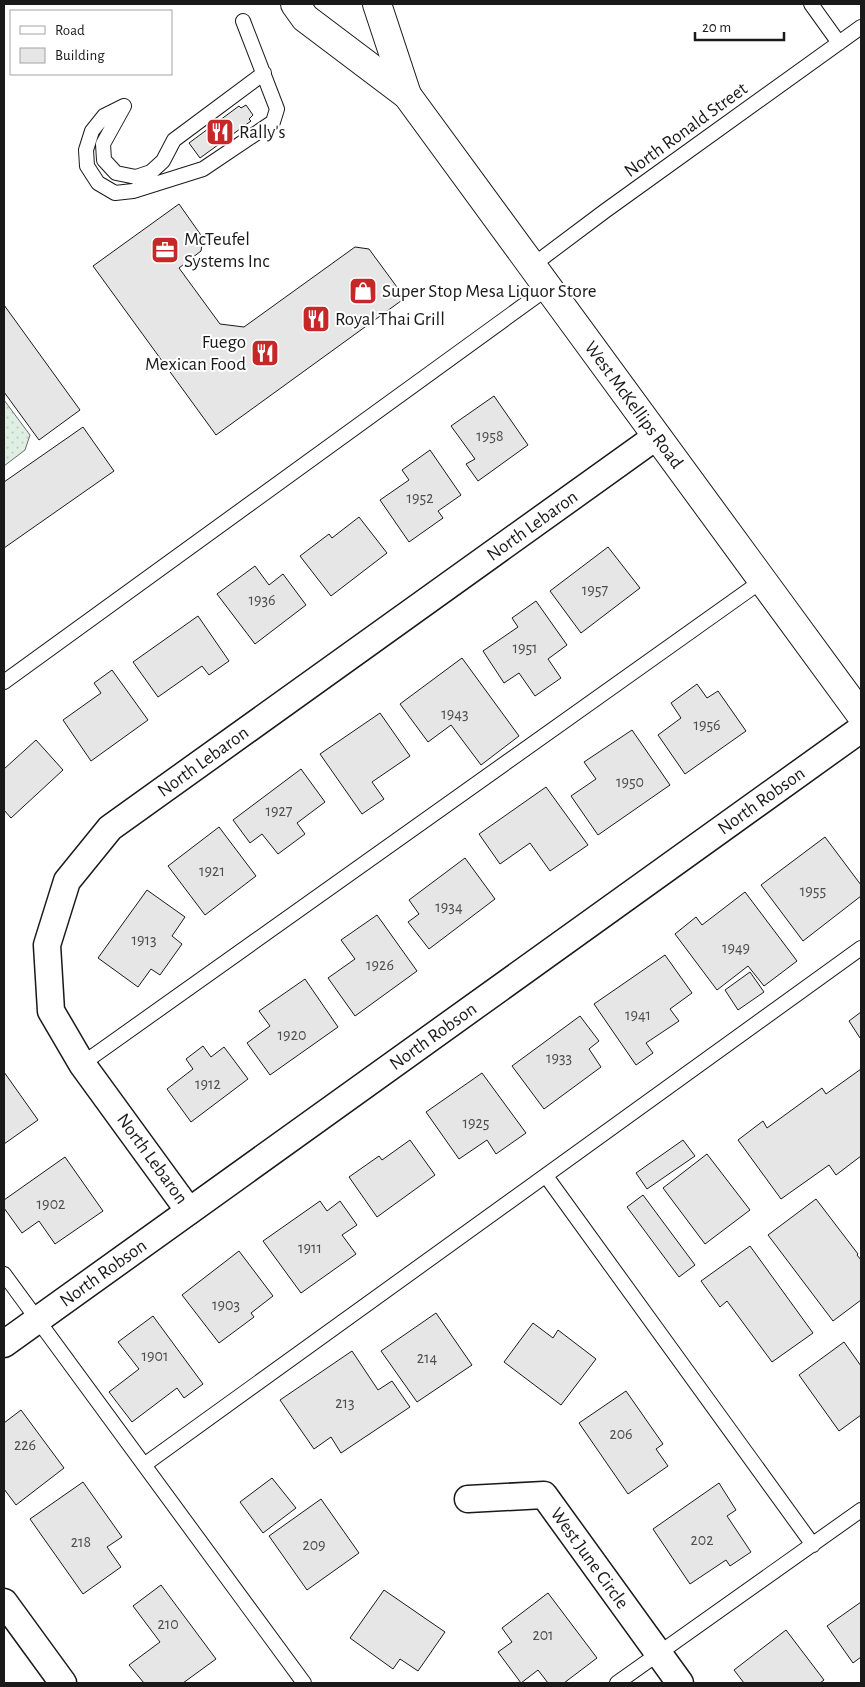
<svg xmlns="http://www.w3.org/2000/svg" width="865" height="1687" viewBox="0 0 865 1687" font-family="'Alegreya Sans',sans-serif">
<style>
.park{fill:url(#park-dots);stroke:#6a6a6a}
.building{fill:#e6e6e6;stroke:#1a1a1a}
.lines{fill:none;stroke-linecap:round;stroke-linejoin:round}
.lane-casing{stroke:#1a1a1a;stroke-width:16}
.street-casing{stroke:#1a1a1a;stroke-width:29}
.primary-casing{stroke:#1a1a1a;stroke-width:30}
.lane{stroke:#fff;stroke-width:14}
.street{stroke:#fff;stroke-width:26}
.primary{stroke:#fff;stroke-width:28}
.labels{text-anchor:middle;dominant-baseline:central;stroke-width:4;stroke-linejoin:round;paint-order:stroke}
.number-label{font-size:16px;fill:#4d4d4d}
.street-label{font-size:19px;fill:#1a1a1a;stroke:#fff}
.poi-label{font-size:19px;fill:#1a1a1a;stroke:#fff;text-anchor:start}
</style>
<defs>
<pattern id="park-dots" width="8" height="8" patternUnits="userSpaceOnUse" patternTransform="scale(1.25)"><rect width="8" height="8" fill="#e0efe3"/><path d="M2 2h.1M6 6h.1" fill="none" stroke="#c0ccc2" stroke-width="1.8" stroke-linecap="round"/></pattern>
</defs>
<rect width="100%" height="100%" fill="#fff"/>
<!-- park -->
<path class="park" d="M4,400l26,35 -5,15 -21,16z"/>
<!-- building -->
<path class="building" d="M246,105l7,10 -4,4 2,2 -51,37 -11,-15 50,-37 2,2z
M179,204l24,34 -2,13 -22,17 41,56 24,3 111,-80 14,2 36,49 -189,137 -123,-169z
M4,305l76,105 -41,30 -35,-48z
M494,396l34,49 -50,36 -12,-17 9,-5 -24,-33z
M83,427l31,44 -110,77v-66z
M430,450l31,45 -23,16 5,7 -34,24 -29,-42 29,-20 -7,-10z
M359,517l28,36 -56,43 -31,-40 29,-22 3,4z
M608,547l32,41 -59,45 -31,-42z
M255,566l14,19 14,-11 23,31 -51,39 -38,-50z
M536,601l31,44 -19,14 13,19 -26,18 -16,-23 -15,10 -21,-32 35,-24 -6,-9z
M198,616l31,45 -20,14 -7,-9 -44,31 -25,-35z
M462,658l57,78 -38,29 -30,-40 -23,17 -28,-38z
M112,670l36,50 -57,41 -28,-41 38,-27 -7,-10z
M697,684l10,14 11,-7 28,40 -61,43 -27,-39 23,-17 -10,-15z
M380,713l30,43 -38,26 12,17 -22,15 -42,-60z
M632,730l38,55 -72,50 -27,-39 25,-17 -12,-17z
M36,740l27,30 -52,48 -7,-8v-41z
M301,769l24,33 -28,21 8,11 -27,20 -16,-20 -12,9 -17,-23z
M546,787l42,58 -38,26 -20,-28 -30,21 -21,-30z
M219,827l37,49 -51,39 -37,-49z
M825,837l36,48v11l-58,45 -42,-56z
M465,858l30,41 -66,50 -21,-27 11,-8 -10,-14z
M147,890l38,27 -13,19 10,8 -22,31 -9,-6 -13,18 -40,-29z
M745,892l52,69 -33,25 -16,-20 -31,24 -42,-56 21,-17 6,8z
M377,915l40,56 -62,45 -27,-38 27,-19 -14,-19z
M665,955l27,38 -22,16 9,12 -33,22 7,10 -17,12 -42,-61z
M750,972l14,20 -26,18 -13,-20z
M305,979l33,48 -68,48 -23,-32 23,-17 -11,-15z
M861,1012v25l-1,1 -11,-17z
M580,1016l19,25 -10,8 12,18 -57,42 -32,-43z
M203,1046l8,11 13,-10 24,32 -57,43 -24,-33 26,-20 -7,-10z
M861,1069v87l-25,19 -7,-10 -48,34 -43,-59 25,-19 4,7 55,-40 4,6z
M4,1072l34,48 -34,24z
M482,1073l44,60 -30,21 -9,-14 -28,19 -33,-47z
M410,1140l25,35 -58,42 -28,-40 30,-21 3,4z
M683,1140l12,16 -48,33 -11,-16z
M707,1154l43,56 -45,34 -42,-56z
M65,1157l38,54 -48,33 -16,-23 -17,12 -18,-25v-8z
M643,1195l52,70 -16,12 -52,-70z
M816,1199l42,55 -1,1 4,5v40l-28,21 -65,-86z
M320,1201l7,10 13,-10 17,24 -15,10 14,19 -55,39 -38,-52z
M750,1246l63,87 -41,29 -45,-61 -7,6 -19,-26z
M239,1251l34,45 -22,17 3,4 -35,26 -37,-48z
M436,1313l36,52 -55,37 -36,-51z
M153,1316l50,68 -19,14 -7,-10 -45,34 -23,-30 30,-23 -21,-27z
M533,1323l20,15 5,-8 38,29 -35,46 -57,-43z
M844,1342l17,24v49l-22,16 -40,-56z
M352,1351l26,39 14,-9 18,26 -69,46 -10,-16 -17,12 -34,-49z
M626,1391l37,53 -7,5 12,17 -40,28 -49,-71z
M21,1410l43,58 -48,37 -12,-16v-66z
M272,1478l24,30 -33,25 -23,-31z
M83,1482l39,55 -15,10 14,20 -38,27 -53,-75z
M719,1483l17,27 -9,6 24,36 -21,14 -4,-6 -36,24 -37,-55z
M321,1499l38,54 -52,37 -38,-54z
M161,1585l55,74 -33,24h-39l-15,-18 31,-23 -27,-36z
M384,1590l61,42 -27,39 -18,-12 -7,10 -43,-31z
M548,1593l49,65 -33,25h-16l-10,-13 -17,13 -23,-31 14,-10 -10,-14z
M861,1602v55l-8,6 -26,-37z
M786,1630l38,50 -4,3h-76l-10,-13z"/>
<g class="lines">
<defs>
<path id="lane" d="M811,4l28,39
M124,106l-20,10 -12,15 -6,19 1,16 11,17 17,10 18,-2 70,-22 70,-47 4,-13 -34,-88
M124,106l-21,38 1,16 12,13 20,4 15,-5 12,-11 11,-21 90,-67
M533,265l72,-54 256,-184
M4,682l545,-395
M82,1064l681,-484
M546,1176l267,369
M4,1274l300,409
M144,1465l717,-517
M617,1683l244,-173"/>
<g id="street">
<path id="s1" d="M189,1211l-107,-147 -31,-53 -4,-66 20,-64 43,-53 547,-392"/>
<path id="s2" d="M4,1344l857,-615"/>
<path id="s3" d="M468,1499l76,-4 136,188"/>
<path d="M4,1602l59,81"/>
</g>
<g id="primary">
<path id="s4" d="M295,4l10,14 102,77 454,620"/>
<path d="M377,4l30,91"/>
</g>
</defs>
<!-- lane casing -->
<use href="#lane" class="lane-casing"/>
<!-- street casing -->
<use href="#street" class="street-casing"/>
<!-- primary casing -->
<use href="#primary" class="primary-casing"/>
<!-- lane -->
<use href="#lane" class="lane"/>
<!-- street -->
<use href="#street" class="street"/>
<!-- primary -->
<use href="#primary" class="primary"/>
</g>
<!-- icons -->
<defs>
<symbol id="restaurant-square" viewBox="-11 -11 22 22"><rect x="-9" y="-9" width="18" height="18" rx="4" fill="#c62828" stroke="#fff"/><path d="M-5-6h1v4h1v-4h1v4h1v-4h1v5L-1.5 .5V6h-2V.5L-5-1ZM5-6V6H3V1.5H1.5Q1.5-4 5-6Z" fill="#fff"/></symbol>
<symbol id="office-square" viewBox="-11 -11 22 22"><rect x="-9" y="-9" width="18" height="18" rx="4" fill="#c62828" stroke="#fff"/><path d="M-6-3h4V-5.5h4V-3h4V5H-6ZM-1-4.5V-3h2v-1.5ZM-6 0V1H6V0Z" fill="#fff"/></symbol>
<symbol id="shop-square" viewBox="-11 -11 22 22"><rect x="-9" y="-9" width="18" height="18" rx="4" fill="#c62828" stroke="#fff"/><path d="M-5-2.5h2.3a2.7 3.5 0 0 1 5.4 0H5L5.5 6h-11ZM-1.5-2.5h3a1.5 2.3 0 0 0-3 0Z" fill="#fff"/></symbol>
</defs>
<g fill-rule="evenodd">
<use href="#restaurant-square" x="204" y="116" width="32" height="32"/>
<use href="#office-square" x="149" y="234" width="32" height="32"/>
<use href="#shop-square" x="347" y="275" width="32" height="32"/>
<use href="#restaurant-square" x="300" y="303" width="32" height="32"/>
<use href="#restaurant-square" x="249" y="337" width="32" height="32"/>
</g>
<g class="labels">
<!-- number labels -->
<g class="number-label">
<text x="490" y="436">1958</text>
<text x="420" y="498">1952</text>
<text x="595" y="590">1957</text>
<text x="262" y="600">1936</text>
<text x="525" y="648">1951</text>
<text x="455" y="714">1943</text>
<text x="707" y="725">1956</text>
<text x="630" y="782">1950</text>
<text x="279" y="811">1927</text>
<text x="212" y="871">1921</text>
<text x="813" y="891">1955</text>
<text x="449" y="907">1934</text>
<text x="144" y="940">1913</text>
<text x="736" y="948">1949</text>
<text x="380" y="965">1926</text>
<text x="638" y="1015">1941</text>
<text x="292" y="1035">1920</text>
<text x="559" y="1058">1933</text>
<text x="208" y="1084">1912</text>
<text x="476" y="1123">1925</text>
<text x="51" y="1204">1902</text>
<text x="310" y="1248">1911</text>
<text x="226" y="1305">1903</text>
<text x="155" y="1356">1901</text>
<text x="427" y="1358">214</text>
<text x="345" y="1403">213</text>
<text x="621" y="1434">206</text>
<text x="25" y="1445">226</text>
<text x="702" y="1540">202</text>
<text x="81" y="1542">218</text>
<text x="314" y="1545">209</text>
<text x="168" y="1624">210</text>
<text x="543" y="1635">201</text>
</g>
<!-- street labels -->
<g class="street-label">
<text transform="translate(686 130) rotate(-36)">North Ronald Street</text>
<text stroke="none"><textPath href="#s4" startOffset="529">West McKellips Road</textPath></text>
<text stroke="none"><textPath href="#s1" startOffset="964">North Lebaron</textPath></text>
<text stroke="none"><textPath href="#s1" startOffset="559">North Lebaron</textPath></text>
<text stroke="none"><textPath href="#s2" startOffset="932">North Robson</textPath></text>
<text stroke="none"><textPath href="#s2" startOffset="528">North Robson</textPath></text>
<text transform="translate(152 1159) rotate(54)">North Lebaron</text>
<text stroke="none"><textPath href="#s2" startOffset="122">North Robson</textPath></text>
<text stroke="none"><textPath href="#s3" startOffset="154">West June Circle</textPath></text>
</g>
<!-- poi labels -->
<g class="poi-label">
<text x="239" y="132">Rally's</text>
<text x="184" y="239">McTeufel<tspan x="184" dy="22">Systems Inc</tspan></text>
<text x="382" y="291">Super Stop Mesa Liquor Store</text>
<text x="335" y="319">Royal Thai Grill</text>
<text x="246" y="342" text-anchor="end">Fuego<tspan x="246" dy="22">Mexican Food</tspan></text>
</g>
</g>
<!-- border -->
<rect width="865" height="1687" fill="none" stroke="#1a1a1a" stroke-width="10"/>
<!-- legend -->
<rect x="10" y="10" width="162" height="65" fill="#ffffff" stroke="#a3a3a3"/>
<rect x="20" y="26" width="25" height="8" fill="#ffffff" stroke="#a3a3a3"/>
<text x="55" y="35" font-size="15" fill="#1a1a1a">Road</text>
<rect x="20" y="48" width="25" height="15" fill="#e6e6e6" stroke="#a3a3a3"/>
<text x="55" y="60" font-size="15" fill="#1a1a1a">Building</text>
<!-- scale -->
<path d="M695 32v8h89v-8" fill="none" stroke="#1a1a1a" stroke-width="2.5"/>
<text x="702" y="32" font-size="15" fill="#1a1a1a" stroke="#ffffff" stroke-width="4" paint-order="stroke">20 m</text>
</svg>
